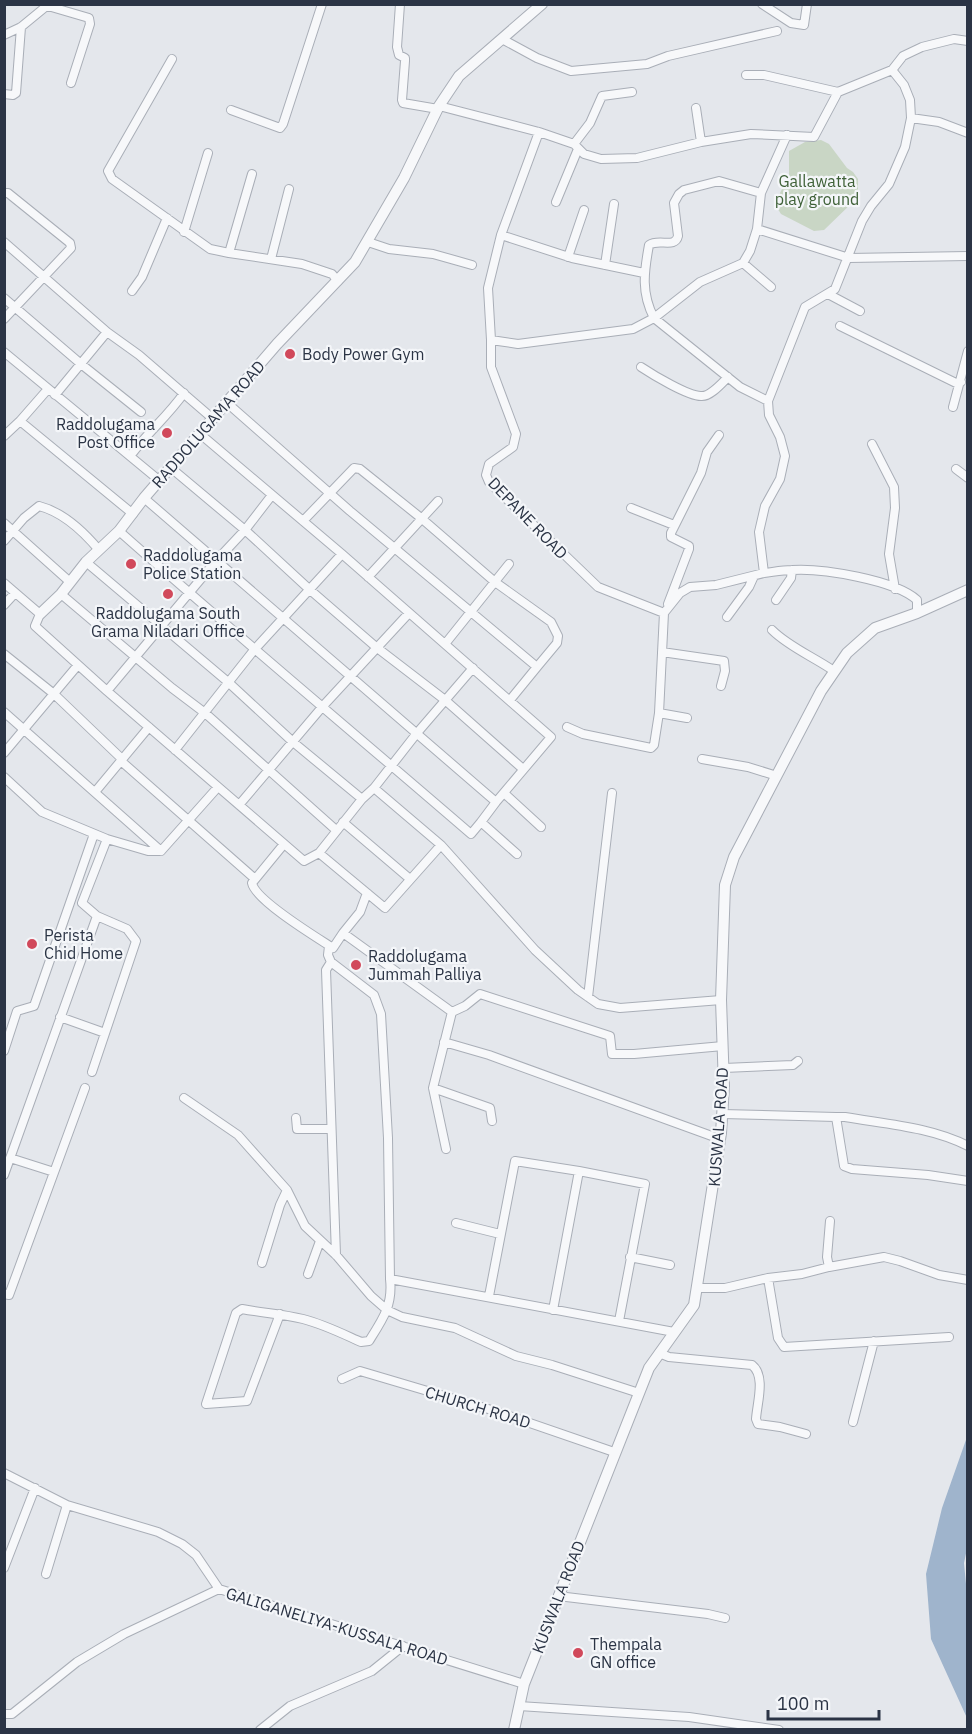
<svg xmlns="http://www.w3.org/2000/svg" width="972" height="1734" viewBox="0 0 972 1734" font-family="'IBM Plex Sans',sans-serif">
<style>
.green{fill:#c9d6c5}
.water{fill:#9fb4cc}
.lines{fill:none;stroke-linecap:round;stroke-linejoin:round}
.minor-casing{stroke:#a9aeb7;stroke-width:10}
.tertiary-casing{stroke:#a9aeb7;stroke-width:12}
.minor{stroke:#f7f8fa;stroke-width:8}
.tertiary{stroke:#f7f8fa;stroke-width:10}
.poi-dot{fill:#d1495b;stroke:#f4f6f9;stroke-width:2}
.labels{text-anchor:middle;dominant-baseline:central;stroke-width:4.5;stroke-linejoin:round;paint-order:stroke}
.park-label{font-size:16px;fill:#3f6138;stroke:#f4f6f9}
.poi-label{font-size:16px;fill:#2b3445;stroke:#f4f6f9;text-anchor:start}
.street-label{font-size:16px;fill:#2b3445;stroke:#f4f6f9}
</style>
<rect width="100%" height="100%" fill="#e4e7ec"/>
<!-- green -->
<path class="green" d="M821,140l8,4 18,24 6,4 5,7v15l-4,7 -30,29 -10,1 -33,-17 -5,-8 3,-11 10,-20v-24l16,-9z"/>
<!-- water -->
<path class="water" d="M967,1437l1,107 -4,19 4,42 -1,113 -36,-79 -5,-65 16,-66z"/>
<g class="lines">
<defs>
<path id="minor" d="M400,4l-3,43 2,8 6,3v3l-3,39 1,3 35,6
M762,4l29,19 13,2 3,-21
M48,6l41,12 1,6 -19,59
M4,35l17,-8 28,-23
M502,39l35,19 34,13 76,-7 21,-8 109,-25
M172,59l-64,112 4,8 98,70 19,4 73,11 30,10 6,7
M746,75h18l74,17
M4,94l9,1 3,-2 5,-66
M439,106l100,26 35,12 10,10 17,5 36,-1 64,-16 50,-8 63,3 24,-45 54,-22 11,-14 19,-9 32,-8 14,2
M696,108l5,34
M231,110l49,18 3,-4 39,-120
M911,118l28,4 29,11
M539,132l-38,103 -13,53 3,52v27l25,67 -3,13 -24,17 -3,11 3,7 109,105 66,26 -5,100 -5,32 -3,3 -68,-14 -16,-7
M787,135l-26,58 -4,36 92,29 119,-2
M574,144l16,-21 12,-27 30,-4
M4,193h4l62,50 1,5 -67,71
M556,202l22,-53
M184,232l24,-79
M501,235l71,23 72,15
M4,242l103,90 32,23 73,63
M368,242l21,7 44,5 39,11
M229,253l23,-79
M568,257l16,-47
M271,259l18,-70
M743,263l28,24
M605,265l9,-61
M132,291l10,-14 25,-59
M828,294l32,17
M4,298l77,66 60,48
M840,326l118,58 3,-2
M491,340l27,4 115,-15 21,-11 46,-36 43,-19 7,-12 7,-22
M4,352l156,129
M641,367c12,8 47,29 60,29 9,1 21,-13 27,-19
M55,395l52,-63
M768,401l37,-94 30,-18 27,-68 9,-15 18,-22 16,-37 6,-29 -1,-18 -6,-15 -12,-15
M226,402l124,109 187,156 -27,33
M953,407l15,-56
M20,421l113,93
M199,433l143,121 209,183 -55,65 -15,20
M4,436l16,-15 28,-32
M872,444l22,43 1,21 -6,46 6,35
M131,455c16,-22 37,-39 53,-62
M171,468l74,62 64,59 67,58 69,53 78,69
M956,469l12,9
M144,498l352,304
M631,508l43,17
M303,521l51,-53 6,1 61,49 74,64 56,40 7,14 -1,7 -20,24
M4,523l66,59
M119,531c116,103 235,202 352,303l10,-12 36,32
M4,541l20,-23 15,-12c24,6 44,25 60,44
M86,562l142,120 65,60 69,57 12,-11 43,-55 56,-65
M764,573c9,-1 18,-3 28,-3 30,-2 103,10 125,30v13
M368,577l70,-76
M4,583l36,31 -5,12 72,65 197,170 15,-8 43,-54
M61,594l111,94 33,25 131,117
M776,600l15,-22 1,-8
M668,604l21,-55v-3l-18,-9v-4l30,-60 6,-21 12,-17
M4,605l11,-12
M664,613l16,-20 10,-6 26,-2 48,-12 -5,-41 6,-26 15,-27 5,-23 -5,-19 -11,-22 -1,-14 -28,-14 -86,-69c-13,-25 -10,-46 -5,-73 10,-7 26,4 29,-9l-4,-33 5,-9 5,-4 35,-9 42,12
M727,617l22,-30 5,-11
M772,630c17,17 42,27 62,41
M445,644l64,-80
M662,652l62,9 1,10 -4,15
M4,654l50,40 68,65
M107,691l108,-129 30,-32 27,-35
M4,712l157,139 57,-64
M659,713l28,5
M175,750l79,-100 88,-96
M4,753l74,-88
M702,759l46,8 29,9
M121,761l133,117
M4,777l38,35 65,27 41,12h13
M374,788l67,57 94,105 43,40 20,14 22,4 101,-8
M95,792l54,-65
M504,793l37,34
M239,805l84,-99 86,-93
M343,822l67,57
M284,844l-32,39c3,17 64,54 81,65l10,-15 109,79 -19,76 13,61
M319,853l66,55 56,-63
M343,933l17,-21 7,-19
M329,946l-1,9 3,7 43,33 7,19 7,124 2,141 284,53
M331,962l-5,8 10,285
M588,997l24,-204
M452,1012l13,-6 15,-12 130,42 2,18h22l89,-8
M60,1017l45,16
M444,1042l45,13 231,84
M4,1051l13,-40 17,-5 60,-172
M724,1068l69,-3 5,-4
M92,1072l44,-131 -9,-12 -30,-13
M433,1088l57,20 2,13
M184,1098l54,37 49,55 18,36 31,29 35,41 16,14 15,7 53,11 61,28 36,9 87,28
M722,1114l114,3 8,49 8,3 76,6 40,6
M836,1117h9c40,7 86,10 123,29
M296,1118l1,11h34
M10,1158l44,14
M4,1175l93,-259 -15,-13 25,-64
M456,1223l44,11
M630,1257l40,8
M262,1263l18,-58 7,-15
M829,1267l-2,-10 3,-36
M308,1274l12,-33
M768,1278l10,60 6,9 165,-10
M698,1288h27l43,-10 34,-4 27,-7 55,-10 16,4 39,14 29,5
M4,1294l5,1 76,-207
M489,1296l26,-135 64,10
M553,1310l26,-139 66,13 -26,137
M280,1314l-33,87 -41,3 30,-91 6,-4c21,4 41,5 61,10 20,5 40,15 58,23l8,-1c14,-22 24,-36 21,-62
M659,1353l10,4 83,8c14,11 5,38 4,54l2,5 22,3 26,7
M342,1379l18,-8 135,40 119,41
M853,1422l21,-81
M4,1473l63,32 91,27 24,12 14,11 23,34 305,95
M4,1568l31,-80
M46,1574l21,-69
M558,1596l150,18 17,4
M519,1706l170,11 90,13
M4,1714h8l65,-52 47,-28 95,-45
M260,1730l30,-24 82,-35 31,-25"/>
<path id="tertiary" d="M40,614l21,-20 25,-32 33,-31 25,-33 133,-154 78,-82 49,-84 35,-72 20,-30 83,-72
M514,1730l10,-46 125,-316 45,-63 27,-172 3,-47 -3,-86 4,-115 9,-28 87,-166 26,-38 28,-25 42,-15 51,-23"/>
</defs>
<!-- minor casing -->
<use href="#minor" class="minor-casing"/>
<!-- tertiary casing -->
<use href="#tertiary" class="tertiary-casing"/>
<!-- minor -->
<use href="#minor" class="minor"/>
<!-- tertiary -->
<use href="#tertiary" class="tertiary"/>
</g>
<!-- markers -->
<g class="poi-dot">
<circle cx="290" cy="354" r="6"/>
<circle cx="167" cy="433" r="6"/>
<circle cx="131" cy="564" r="6"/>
<circle cx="168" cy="594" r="6"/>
<circle cx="32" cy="944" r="6"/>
<circle cx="356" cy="965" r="6"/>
<circle cx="578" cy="1653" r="6"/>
</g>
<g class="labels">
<!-- park labels -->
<g class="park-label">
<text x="817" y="181">Gallawatta<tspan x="817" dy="18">play ground</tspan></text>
</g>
<!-- poi labels -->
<g class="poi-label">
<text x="302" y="354">Body Power Gym</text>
<text x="155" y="424" text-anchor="end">Raddolugama<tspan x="155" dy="18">Post Office</tspan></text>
<text x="143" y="555">Raddolugama<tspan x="143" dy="18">Police Station</tspan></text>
<text x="168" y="613" text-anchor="middle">Raddolugama South<tspan x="168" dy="18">Grama Niladari Office</tspan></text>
<text x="44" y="935">Perista<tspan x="44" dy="18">Chid Home</tspan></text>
<text x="368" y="956">Raddolugama<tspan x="368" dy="18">Jummah Palliya</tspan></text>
<text x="590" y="1644">Thempala<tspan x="590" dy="18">GN office</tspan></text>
</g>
<!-- street labels -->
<g class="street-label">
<text transform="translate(208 424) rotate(-49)">RADDOLUGAMA ROAD</text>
<text transform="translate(528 518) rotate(46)">DEPANE ROAD</text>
<text transform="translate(718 1127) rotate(-86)">KUSWALA ROAD</text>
<text transform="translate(478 1407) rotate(17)">CHURCH ROAD</text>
<text transform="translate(558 1597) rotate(-69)">KUSWALA ROAD</text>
<text transform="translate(337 1626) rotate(17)">GALIGANELIYA-KUSSALA ROAD</text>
</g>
</g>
<!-- border -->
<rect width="972" height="1734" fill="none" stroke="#2b3445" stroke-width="12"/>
<!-- scale -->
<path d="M768 1710v9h111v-9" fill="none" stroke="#2b3445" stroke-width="3"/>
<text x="777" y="1710" font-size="18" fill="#2b3445" stroke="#f4f6f9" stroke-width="4.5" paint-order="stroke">100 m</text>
</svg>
